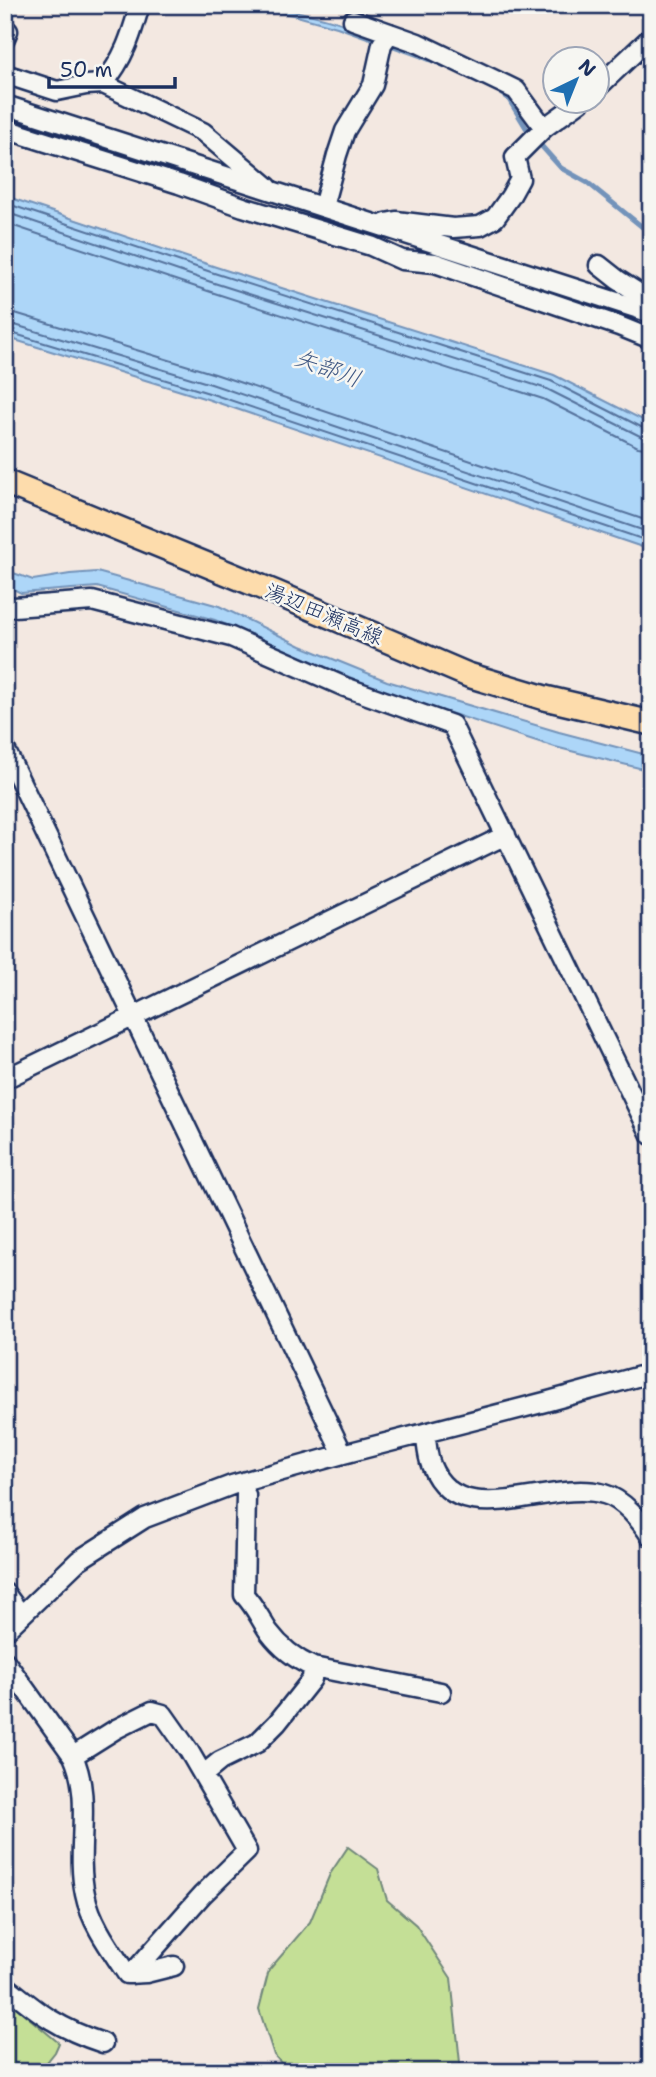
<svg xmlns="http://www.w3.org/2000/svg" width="656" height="2077" viewBox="0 0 656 2077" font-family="'Shantell Sans','Klee One',sans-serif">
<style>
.green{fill:#c4df96;stroke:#70877a;stroke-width:2}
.water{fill:#add6f8;stroke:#7393ba;stroke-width:2}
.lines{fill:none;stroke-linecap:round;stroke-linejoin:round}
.shore{stroke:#55729c;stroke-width:2}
.stream{stroke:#7393ba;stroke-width:5}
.minor-casing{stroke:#1b2f5e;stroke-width:23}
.major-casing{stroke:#1b2f5e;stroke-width:28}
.minor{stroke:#f6f6f2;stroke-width:18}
.major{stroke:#fddcac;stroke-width:23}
.labels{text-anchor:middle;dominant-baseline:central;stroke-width:5;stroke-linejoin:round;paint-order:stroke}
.street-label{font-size:21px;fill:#1b2f5e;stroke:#f6f6f2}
.water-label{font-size:23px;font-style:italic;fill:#405984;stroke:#f6f6f2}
</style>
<rect width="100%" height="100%" fill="#f3e8e1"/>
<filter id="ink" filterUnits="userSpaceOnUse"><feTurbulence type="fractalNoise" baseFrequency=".0143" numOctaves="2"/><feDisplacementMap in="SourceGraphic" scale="14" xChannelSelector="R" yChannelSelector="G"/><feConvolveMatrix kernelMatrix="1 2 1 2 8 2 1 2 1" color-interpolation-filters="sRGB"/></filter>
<g filter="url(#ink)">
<!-- green -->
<path class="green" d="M348,1847l30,22 9,31 29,25 35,53 10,94h-172l-15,-17 -15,-46 10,-39 41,-48 20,-48z
M5,1998l54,45 -4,9 -16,20h-34z"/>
<!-- water -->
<path class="water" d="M238,5c66,0 131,26 191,53l-1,2 -91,-33 -44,-12z
M5,196l211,71 338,108 97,49v126l-444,-151 -202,-62z
M5,570l28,10 37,-6 27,-2 122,34 82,40 86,35 172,51 92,24v15l-96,-24 -173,-56 -167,-71 -118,-33 -76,6 -16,-8z"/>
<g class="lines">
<!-- shore -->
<path class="shore" d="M5,203l209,70 337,108 94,48 6,1
M5,212l206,70 336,107 95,48 9,2
M5,223l203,68 335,108 95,48 13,2
M5,312l10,1 200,61 436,148
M5,322l206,62 440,149
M5,331l204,62 442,149"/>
<!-- stream -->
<path class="stream" d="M423,57l27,11
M500,92l8,6 20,33 33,37 27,15 63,51"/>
<defs>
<path id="minor" d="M353,20l65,23 98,47 28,38
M5,38l3,-7
M5,74l52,17 29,-6 17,-1 100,48 65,55
M103,84c21,-25 28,-48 37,-79
M596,89l55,-52
M5,105l646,208
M5,129l174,55 64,23 128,39 31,14 33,3 184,63 32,13
M323,207l14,-52 8,-24 28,-46 9,-41 8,-11
M386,223l10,-2 57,7 27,-2 15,-8 15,-21 10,-18 -5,-22 29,-29 36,-26
M599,265l19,15 33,21
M5,605l9,2 78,-6 139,36 114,50 107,38 199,410
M5,749l338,705
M5,1079l501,-244
M425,1433c2,10 2,22 6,32 28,71 119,13 173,29 19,5 37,27 47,43
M246,1495l-2,100c11,11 16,24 25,37 12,16 26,27 44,35l128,25
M5,1593l16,22
M5,1631l74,-71 66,-42 87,-33 111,-31 202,-52 106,-29
M5,1661l68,95c20,44 2,92 12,138 6,30 26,56 42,80l19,-1 28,-7
M73,1756l43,-27 36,-18 11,3 26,37 58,100 -45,44 -70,79
M203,1775l17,-14 37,-18 20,-20 35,-44 1,-12
M5,1985c35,29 55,44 98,58"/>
<path id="major" d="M5,482l271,111 192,82 77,23 106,25"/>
</defs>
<!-- minor casing -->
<use href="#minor" class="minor-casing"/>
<!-- major casing -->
<use href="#major" class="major-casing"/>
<!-- minor -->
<use href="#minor" class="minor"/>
<!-- major -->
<use href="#major" class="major"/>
</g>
</g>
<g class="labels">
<!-- street labels -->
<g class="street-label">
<text transform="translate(324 614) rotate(23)">湯辺田瀬高線</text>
</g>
<!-- water labels -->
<g class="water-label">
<text transform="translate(328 368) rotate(20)">矢部川</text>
</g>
</g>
<!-- margin -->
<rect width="656" height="2077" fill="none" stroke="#f6f6f2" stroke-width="28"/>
<rect x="14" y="14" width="628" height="2049" fill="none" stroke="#1b2f5e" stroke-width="2.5" filter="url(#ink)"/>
<!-- north arrow -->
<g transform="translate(576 80) rotate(43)"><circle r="33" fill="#f6f6f2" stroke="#9ea6b7" stroke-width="2"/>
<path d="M0-5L12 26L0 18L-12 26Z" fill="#1f6fb2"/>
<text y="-10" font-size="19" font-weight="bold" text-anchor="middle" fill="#1b2f5e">N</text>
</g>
<!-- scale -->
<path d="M49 77v10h126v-10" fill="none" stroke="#1b2f5e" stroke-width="3.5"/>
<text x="60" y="77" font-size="21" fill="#1b2f5e" stroke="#f6f6f2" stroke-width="5" paint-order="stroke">50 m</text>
</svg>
